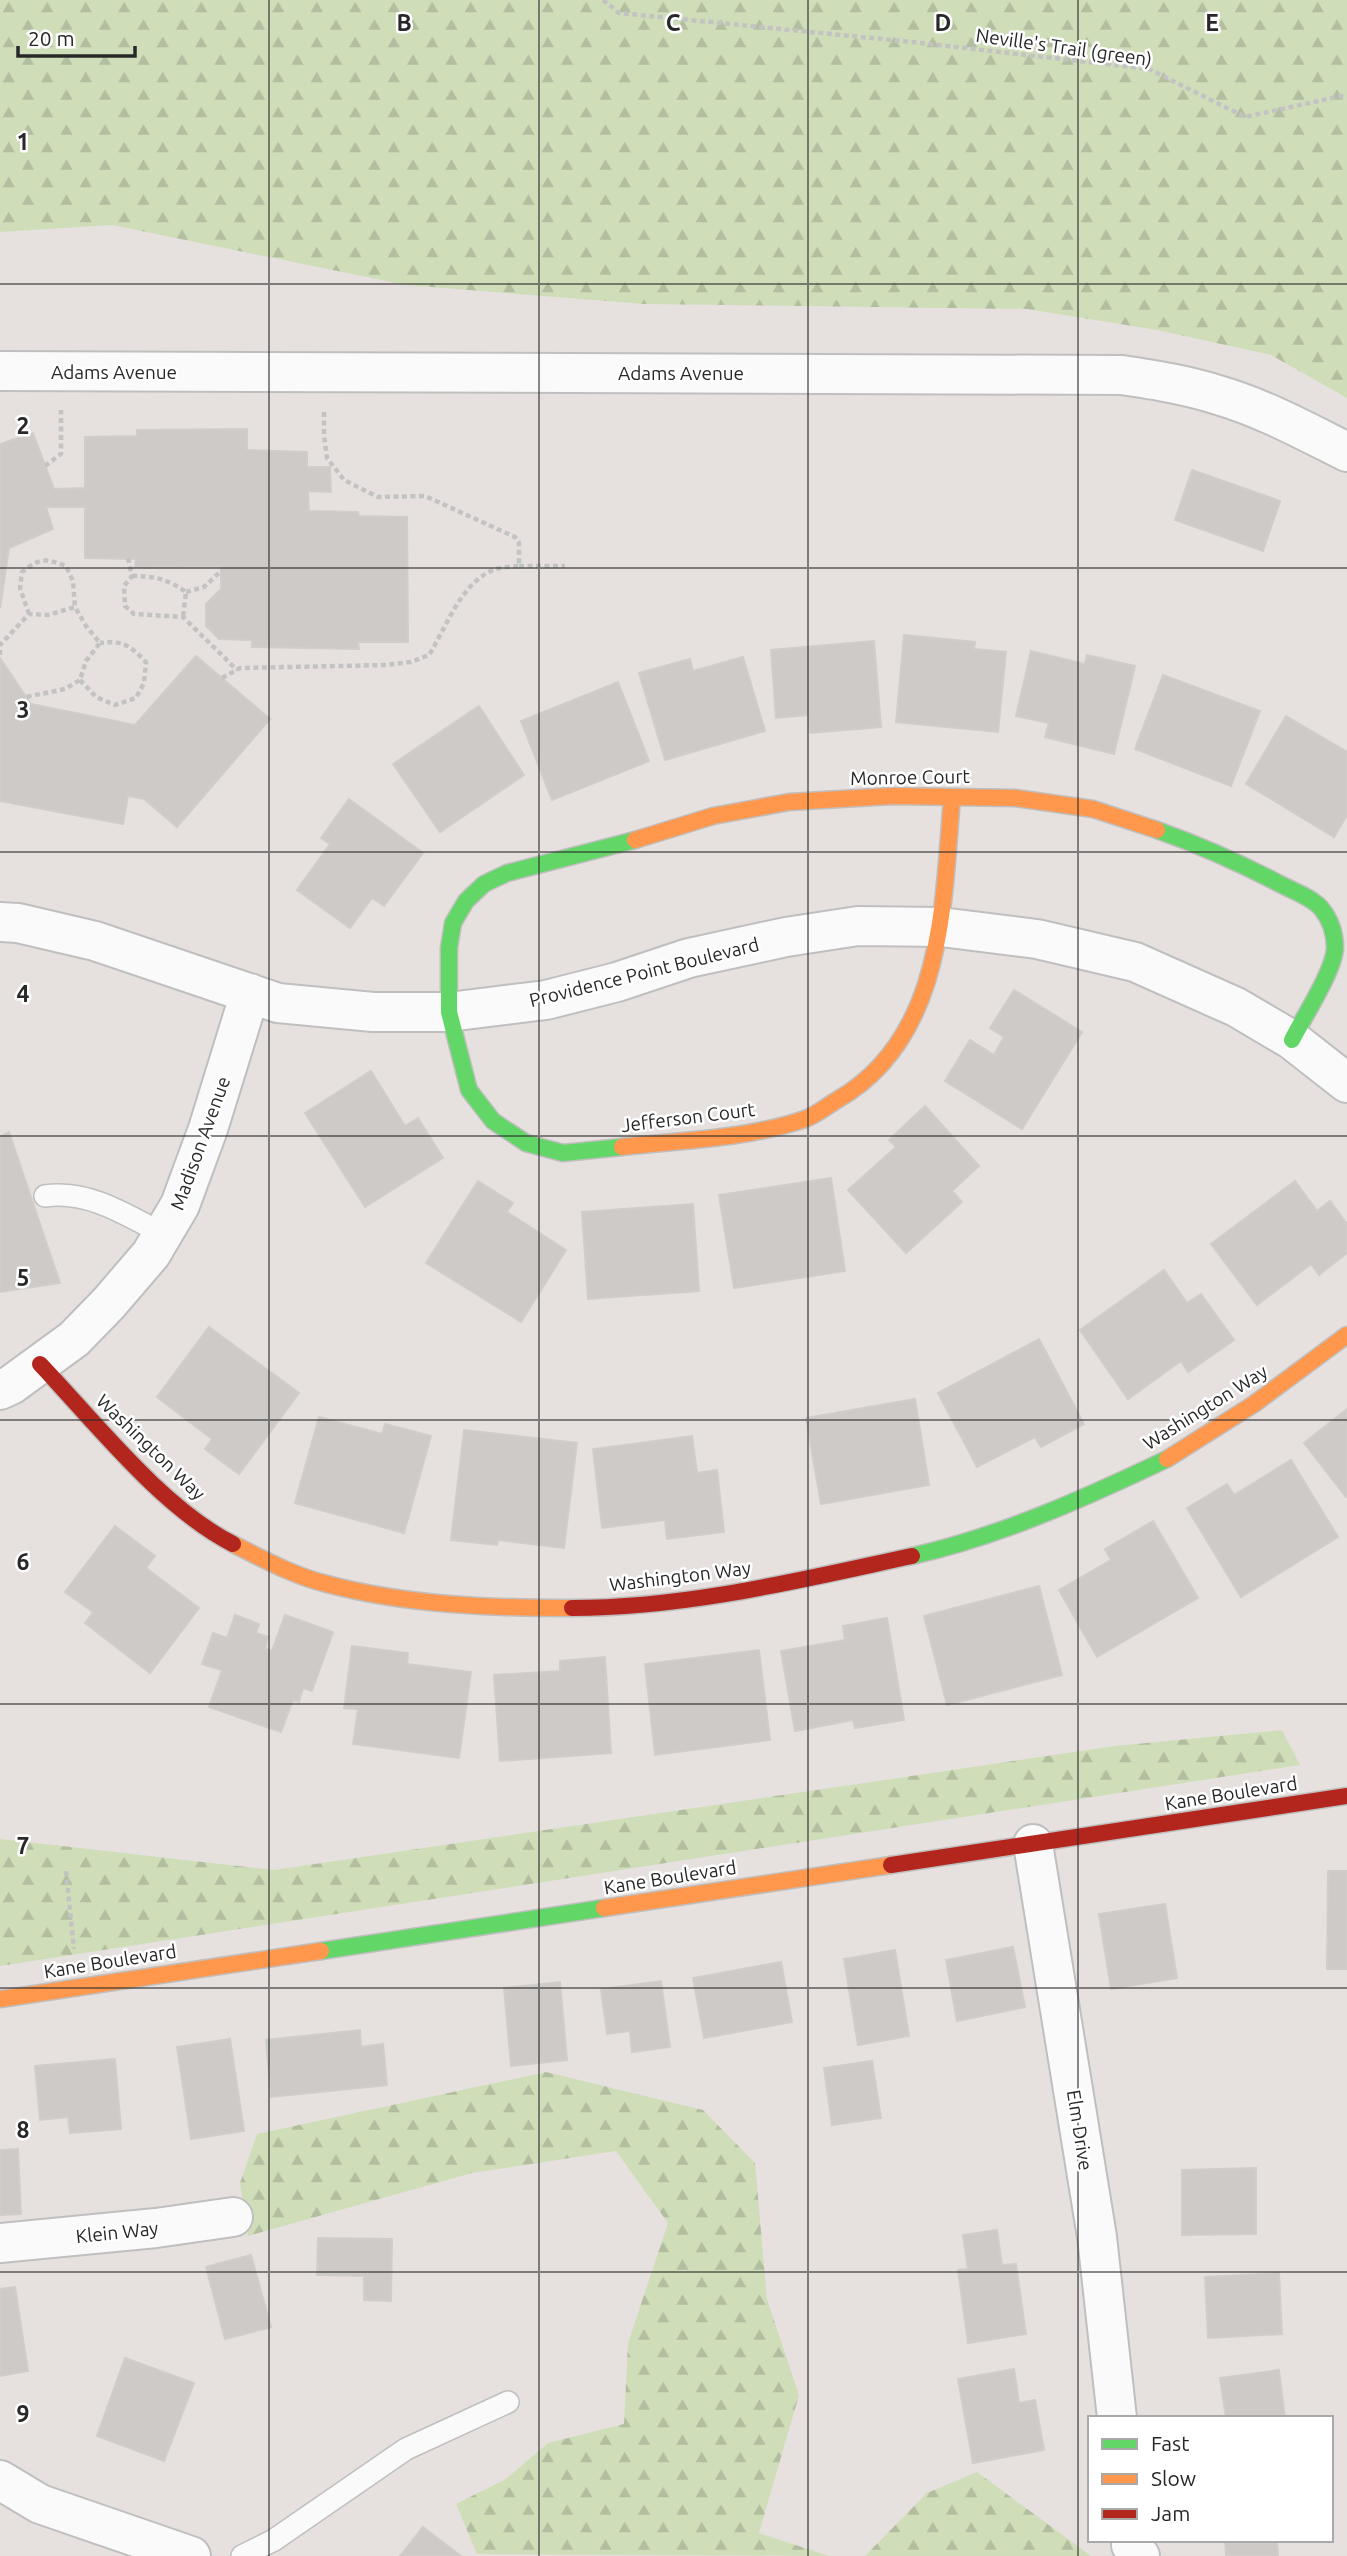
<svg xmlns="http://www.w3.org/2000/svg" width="1347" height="2556" viewBox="0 0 1347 2556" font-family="Ubuntu,sans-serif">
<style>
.forest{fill:url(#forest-firs)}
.building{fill:#cdcac7;stroke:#d1cdca;stroke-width:2}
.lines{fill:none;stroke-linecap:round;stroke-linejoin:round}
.lane-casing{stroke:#c0bfbf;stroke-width:24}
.street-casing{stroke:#c0bfbf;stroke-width:42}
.fast-casing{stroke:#c0bfbf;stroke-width:19}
.slow-casing{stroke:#c0bfbf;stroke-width:19}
.jam-casing{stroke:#c0bfbf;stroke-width:19}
.path{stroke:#c4c3c3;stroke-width:4.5;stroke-dasharray:5 3.5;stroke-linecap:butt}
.lane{stroke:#fbfafa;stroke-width:21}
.street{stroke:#fbfafa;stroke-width:38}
.fast{stroke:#63d668;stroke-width:16}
.slow{stroke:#ff974d;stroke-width:16}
.jam{stroke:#b3261e;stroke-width:16}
.grid{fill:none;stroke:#282828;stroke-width:2;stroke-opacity:0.55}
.labels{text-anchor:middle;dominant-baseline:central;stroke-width:5;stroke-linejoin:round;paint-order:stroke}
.street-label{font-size:19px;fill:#282828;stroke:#fff}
.grid-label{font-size:23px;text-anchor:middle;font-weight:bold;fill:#282828;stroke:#fff;stroke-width:5;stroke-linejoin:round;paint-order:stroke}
</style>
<defs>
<pattern id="forest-firs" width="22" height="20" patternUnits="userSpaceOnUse" patternTransform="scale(1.75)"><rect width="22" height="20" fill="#cfdeb9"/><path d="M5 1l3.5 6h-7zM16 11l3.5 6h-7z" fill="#b2be9f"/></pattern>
</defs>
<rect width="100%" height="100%" fill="#e6e1de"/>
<!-- forest -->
<path class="forest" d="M0,0h1347v398l-76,-43 -114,-25 -130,-21 -383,-5 -238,-19 -294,-60 -112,7z
M1282,1730l18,35 -1300,201v-127l274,31 841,-124z
M546,2072l157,38 52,53 12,136 32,96 -40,138 70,23 -352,-2 -21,-50 50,-25 42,-36 76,-19 4,-81 40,-120 -52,-72 -144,22 -224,63 -8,-53 17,-49z
M977,2472l114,84h-226l62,-63z"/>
<!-- building -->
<path class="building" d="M247,429v21l60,2v15h23l1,25 -23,-1 1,20 49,1 1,4 48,1 1,125h-50l1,7 -107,-2v-7l-33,-1 -13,-13v-22l15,-15v-23l-86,1 1,-8 -51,-1v-51h-39l7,22 -44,19 -9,60v-164l33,-11 21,56 31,-1v-51l52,-1v-6z
M1192,470l88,31 -17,50 -88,-31z
M904,635l71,7 -1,7 32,3 -8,80 -102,-10z
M874,641l7,86 -71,6 -2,-18 -32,3 -5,-68z
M1031,651l54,13 2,-9 48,11 -21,88 -69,-17 4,-14 -33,-7z
M196,656l74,63 -93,108 -33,-28 -16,-3 -5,28 -123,-23v-143l31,46 104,21z
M743,657l22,74 -100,29 -26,-87 51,-14 3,12z
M1163,675l97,36 -29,75 -96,-37z
M618,682l31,79 -97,39 -31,-79z
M479,706l45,69 -84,57 -47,-68z
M1286,716l61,36v63l-13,22 -88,-53z
M349,799l74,54 -39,53 -12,-8 -22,30 -53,-38 33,-46 -9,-6z
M1014,990l68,42 -60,97 -77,-48 25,-41 24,15 10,-18 -14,-9z
M371,1071l34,55 13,-8 25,40 -78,49 -60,-94z
M925,1106l54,60 -27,25 10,11 -56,51 -58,-63 48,-43 -7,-7z
M9,1132l51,151 -60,9v-155z
M831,1178l14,93 -111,17 -15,-93z
M478,1181l35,22 -6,9 59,38 -45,72 -95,-59z
M1295,1181l22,30 13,-10 17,23v29l-28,22 -8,-11 -54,41 -46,-61z
M693,1204l6,87 -111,8 -6,-87z
M1164,1270l23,33 14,-9 33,46 -46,32 -7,-11 -53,38 -48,-69z
M209,1327l90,66 -60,81 -34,-25 7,-10 -55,-42z
M1039,1339l45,85 -43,23 -6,-10 -58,30 -39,-74z
M915,1399l14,86 -108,19 -15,-86z
M1347,1409v87l-1,1 -42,-54z
M319,1417l63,17 3,-10 46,12 -27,97 -109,-30z
M464,1430l113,13 -13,105 -66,-8 -1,5 -46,-5z
M692,1436l5,37 20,-3 7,62 -57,7 -2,-19 -63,8 -9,-79z
M1291,1460l47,77 -97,60 -54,-89 40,-24 7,11z
M1153,1521l45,77 -101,59 -38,-67 52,-30 -6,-11z
M115,1526l40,30 -9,12 53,40 -49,65 -65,-50 8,-11 -28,-20z
M1039,1586l23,89 -115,30 -23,-89z
M235,1615l24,9 -3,9 12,4 -3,11 7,3 13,-36 48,17 -21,59 -9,-3 -4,14 -6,-2 -12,32 -72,-25 13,-37 -20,-6 11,-31 14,5z
M887,1618l17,102 -49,8 -2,-8 -58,11 -14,-80 64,-11 -2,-14z
M352,1646l56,7 -1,11 64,8 -12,86 -106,-14 5,-35 -14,-1z
M759,1650l11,90 -115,15 -10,-91z
M605,1657l6,96 -111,8 -6,-86 66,-4v-10z
M1328,1871h19v98h-20z
M1165,1904l12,74 -66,11 -12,-75z
M1013,1947l12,60 -68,14 -11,-61z
M895,1950l14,86 -51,9 -14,-86z
M781,1962l11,60 -88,16 -11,-60z
M661,1981l9,66 -38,5 -2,-21 -23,3 -6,-45z
M560,1982l7,78 -56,6 -7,-78z
M360,2030l1,17 22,-3 4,41 -116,12 -5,-57z
M230,2039l14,92 -53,8 -14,-92z
M115,2059l6,70 -51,4 -2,-16 -28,3 -5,-54z
M872,2061l9,57 -49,7 -8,-57z
M18,2149l3,65 -21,1v-65z
M1256,2168v66l-74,1v-65z
M997,2230l5,35 14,-1 10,70 -58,9 -10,-73 10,-1 -5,-34z
M318,2238l74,1 -1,62 -27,-1v-24l-47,-1z
M251,2255l20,72 -46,12 -19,-72z
M1279,2273l3,61 -74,4 -3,-61z
M15,2287l13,84 -28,5v-87z
M125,2358l69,25 -30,78 -67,-25z
M1014,2369l5,34 16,-3 9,50 -71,13 -15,-84z
M1279,2370l6,48h-59l-6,-40z
M423,2527l38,29h-61z
M1225,2540h52l1,16h-52z"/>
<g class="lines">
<defs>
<path id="lane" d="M45,1196c43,-6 80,18 118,38
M242,2556l32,-16 132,-91 102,-47"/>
<path id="street" d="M0,371l1122,4c33,5 65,10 96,20 45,13 87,36 129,57
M0,922l18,1 77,18 183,62 95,9h76l97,-12 71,-18 72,-24 97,-21 72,-11 83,1 96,12 98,23 101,45 56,33 55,43
M0,1390l11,-5 63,-46 35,-36 42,-49 29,-49 28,-76 42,-136
M1033,1844l64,393 20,181
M0,2243l156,-15 77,-11
M0,2480l40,24 151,52
M1131,2540v5l9,11"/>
<path id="fast" d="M1157,830c42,15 83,33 123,54 13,7 31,13 41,24 9,11 14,26 14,40 -1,23 -32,70 -43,92
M622,1147l-59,6 -37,-10 -33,-22 -24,-31 -20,-78v-64l4,-25 13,-22 18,-17 23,-11 128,-33
M912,1556c89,-20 173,-58 255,-97
M321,1951l283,-43"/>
<path id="slow" d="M635,840l78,-24 76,-14 104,-6 122,2 78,11 64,21
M622,1147c60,-7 125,-8 183,-28 11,-4 22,-13 32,-19 107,-61 106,-195 115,-303
M1167,1459l87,-55 93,-69
M233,1544c30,15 61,32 94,40 79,21 164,24 245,24
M604,1908l287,-43
M0,1999l321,-48"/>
<path id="jam" d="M40,1364c55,58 122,144 193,180
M572,1608c115,0 228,-28 340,-52
M891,1865l456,-69"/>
</defs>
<!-- lane casing -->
<use href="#lane" class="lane-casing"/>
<!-- street casing -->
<use href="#street" class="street-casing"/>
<!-- fast casing -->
<use href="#fast" class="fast-casing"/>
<!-- slow casing -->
<use href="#slow" class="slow-casing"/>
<!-- jam casing -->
<use href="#jam" class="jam-casing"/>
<!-- path -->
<path class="path" d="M603,0l16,13 293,29 237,27 96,48 96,-21 6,1
M45,466l16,-12v-44
M128,558l4,18 -8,10 1,20 9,8 49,3 54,53
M519,566h46
M132,576c21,0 36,3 54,16l-3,25
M186,592l18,-5 18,-17
M29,614l-9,-26 2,-16c18,-14 23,-14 44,-6l7,15 2,26
M0,655v-10l29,-31 19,1 27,-8 11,19 14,17 -14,18 -6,19 -15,9 -39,8
M222,678l18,-10 146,-3 25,-3 18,-7c17,-27 31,-70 62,-84 8,-4 19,-4 28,-5v-23l-4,-6 -90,-41 -47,1 -34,-17 -17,-22 -3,-23v-23
M80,680l16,17 19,8 21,-7 8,-15 2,-21c-17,-17 -23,-22 -46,-19
M66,1871l8,78"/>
<!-- lane -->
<use href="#lane" class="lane"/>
<!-- street -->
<use href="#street" class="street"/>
<!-- fast -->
<use href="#fast" class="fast"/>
<!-- slow -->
<use href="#slow" class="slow"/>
<!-- jam -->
<use href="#jam" class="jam"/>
</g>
<!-- grid -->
<path class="grid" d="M269,0v2556M539,0v2556M808,0v2556M1078,0v2556M0,284h1347M0,568h1347M0,852h1347M0,1136h1347M0,1420h1347M0,1704h1347M0,1988h1347M0,2272h1347"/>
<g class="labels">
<!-- street labels -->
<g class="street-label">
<text transform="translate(1064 47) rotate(8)">Neville's Trail (green)</text>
<text x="114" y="372">Adams Avenue</text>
<text x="681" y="373">Adams Avenue</text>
<text transform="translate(910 777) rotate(-1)">Monroe Court</text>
<text transform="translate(644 972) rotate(-14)">Providence Point Boulevard</text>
<text transform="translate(688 1117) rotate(-7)">Jefferson Court</text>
<text transform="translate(200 1143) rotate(-70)">Madison Avenue</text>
<text transform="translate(1205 1407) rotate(-32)">Washington Way</text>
<text transform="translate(151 1447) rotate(44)">Washington Way</text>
<text transform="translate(680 1576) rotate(-7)">Washington Way</text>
<text transform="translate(1231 1793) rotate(-9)">Kane Boulevard</text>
<text transform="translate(670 1877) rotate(-9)">Kane Boulevard</text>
<text transform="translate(110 1961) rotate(-9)">Kane Boulevard</text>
<text transform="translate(1080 2130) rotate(81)">Elm Drive</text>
<text transform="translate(117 2232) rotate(-6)">Klein Way</text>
</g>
</g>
<g class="grid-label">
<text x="404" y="31">B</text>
<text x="673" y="31">C</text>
<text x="943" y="31">D</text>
<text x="1212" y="31">E</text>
<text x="23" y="150">1</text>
<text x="23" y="434">2</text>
<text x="23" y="718">3</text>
<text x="23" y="1002">4</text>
<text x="23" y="1286">5</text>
<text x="23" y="1570">6</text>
<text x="23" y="1854">7</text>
<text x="23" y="2138">8</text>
<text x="23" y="2422">9</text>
</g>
<!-- legend -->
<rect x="1088" y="2416" width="245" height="126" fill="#ffffff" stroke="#a9a9a9" stroke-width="2"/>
<rect x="1102" y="2439" width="35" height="10" fill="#63d668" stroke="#a9a9a9" stroke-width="2"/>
<text x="1151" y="2451" font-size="21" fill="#282828">Fast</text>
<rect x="1102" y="2474" width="35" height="10" fill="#ff974d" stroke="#a9a9a9" stroke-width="2"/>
<text x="1151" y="2486" font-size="21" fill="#282828">Slow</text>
<rect x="1102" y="2509" width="35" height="10" fill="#b3261e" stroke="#a9a9a9" stroke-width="2"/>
<text x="1151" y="2521" font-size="21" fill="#282828">Jam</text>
<!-- scale -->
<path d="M18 46v10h117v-10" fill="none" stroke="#282828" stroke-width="3.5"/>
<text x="28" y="46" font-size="21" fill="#282828" stroke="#ffffff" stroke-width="5" paint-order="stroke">20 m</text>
</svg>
